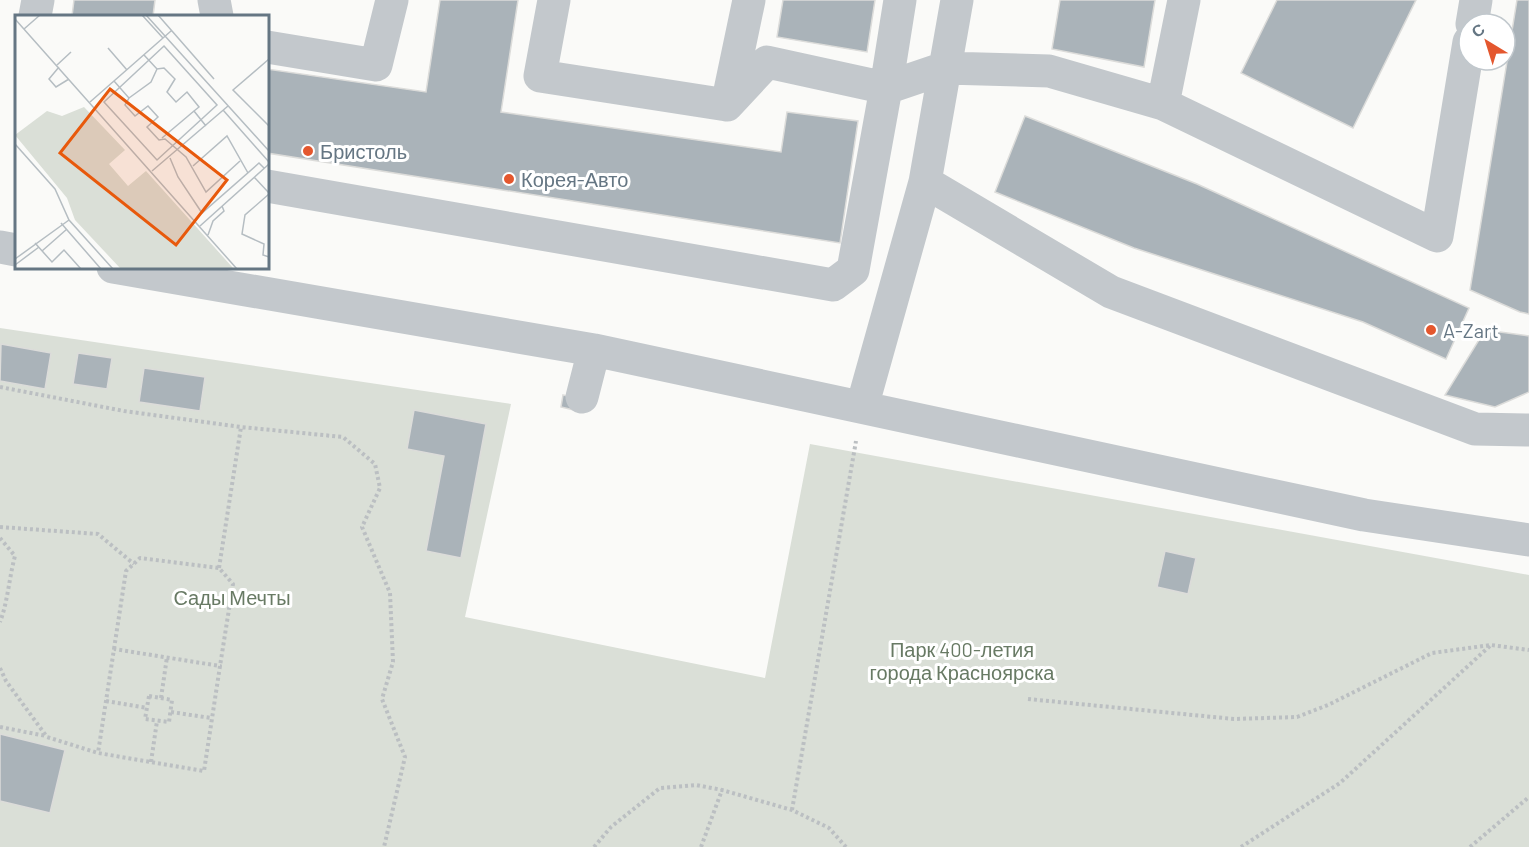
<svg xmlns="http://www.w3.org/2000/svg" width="1529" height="847" viewBox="0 0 1529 847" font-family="Barlow,sans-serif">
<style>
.green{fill:#dadfd7}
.building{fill:#aab3b9;stroke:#dcdcda;stroke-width:1.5}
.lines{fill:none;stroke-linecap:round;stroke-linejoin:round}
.path{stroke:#bbbfc2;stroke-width:4;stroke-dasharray:3 3;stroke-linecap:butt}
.minor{stroke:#c3c8cc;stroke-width:33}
.poi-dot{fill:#e4572e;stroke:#fff;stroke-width:2}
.labels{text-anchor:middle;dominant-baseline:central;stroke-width:6;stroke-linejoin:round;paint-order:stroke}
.poi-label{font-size:20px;fill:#657683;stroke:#fff;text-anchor:start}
.park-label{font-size:20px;fill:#687a64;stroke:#fff}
.inset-road{fill:none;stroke:#b5bdc2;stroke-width:1.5}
.view{fill:#e8590c;fill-opacity:0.15;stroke:#e8590c;stroke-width:3}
.inset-edge{fill:none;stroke:#657683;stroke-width:3}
</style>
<rect width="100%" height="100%" fill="#fafaf8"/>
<!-- green -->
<path class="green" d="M0,328l511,76 -46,213 300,61 45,-234 719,131v272h-1529z"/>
<!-- building -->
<path class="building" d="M74,0h81l-2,16h-81z
M440,0h78l-17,112 280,40 6,-40 71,9 -18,122 -573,-90v-84l159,23z
M783,0h92l-8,52 -90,-15z
M1060,0h95l-11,67 -92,-18z
M1277,0h139l-63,128 -112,-55z
M1517,0h12v314l-9,-2 -50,-22z
M1025,116l172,68 272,124 -23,51 -83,-37 -229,-74 -139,-56z
M1485,330l44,6v56l-34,15 -50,-12z
M1,344l50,9 -6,36 -45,-8z
M78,353l34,5 -5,31 -34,-5z
M144,368l61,9 -5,34 -61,-9z
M563,395l14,3 -3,12 -13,-3z
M414,410l72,14 -25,134 -35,-7 18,-95 -37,-7z
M1165,551l31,7 -8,36 -31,-7z
M0,734l65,16 -15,63 -50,-12z"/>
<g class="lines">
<!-- path -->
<path class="path" d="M0,387l124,24 117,16 102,10 32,27 5,24 -18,39 28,66 3,69 -11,37 23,58 -21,90
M0,527l98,7 36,30
M0,538l15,18c-6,22 -7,45 -15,66
M219,568l22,-141
M114,649l12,-78 14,-13 79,10 14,16 -13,82
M0,668l6,13 41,56 51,16 106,18 16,-105 -106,-17 -16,104
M149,696l23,4 -3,22 -24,-3z
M161,698l6,-41
M1028,699l206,20 63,-2 31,-12 104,-52 59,-8 38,5
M106,701l41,7
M171,712l40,6
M0,727l46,9
M151,762l6,-41
M792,810l64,-369
M594,847l17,-20 49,-39 36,-3 26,5 70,20 37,18 17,19
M701,847l21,-57
M1241,847l99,-64 151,-138
M1470,847l59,-50"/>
<!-- minor -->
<path class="minor" d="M214,0l3,16
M554,0l-14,76 187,29 40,-43 119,26 59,-20 104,3 114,33 274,132 32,-194
M35,16l3,-16
M1472,24l4,-24
M267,47l109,18 16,-65
M1163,104l21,-104
M727,105l22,-105
M925,182l186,110 364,137 54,1
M267,186l566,99 20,-15 33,-182 14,-88
M0,247l16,3
M113,267l481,83 770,165 165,25
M582,397l12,-47
M862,407l63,-225 32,-182"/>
</g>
<!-- markers -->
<g class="poi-dot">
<circle cx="308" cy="151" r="6"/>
<circle cx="509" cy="179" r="6"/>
<circle cx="1431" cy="330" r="6"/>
</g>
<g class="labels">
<!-- poi labels -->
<g class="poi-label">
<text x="320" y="151">Бристоль</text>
<text x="521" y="179">Корея-Авто</text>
<text x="1443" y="330">A-Zart</text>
</g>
<!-- park labels -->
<g class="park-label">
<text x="232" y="597">Сады Мечты</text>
<text x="962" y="649">Парк 400-летия<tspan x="962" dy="23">города Красноярска</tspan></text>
</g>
</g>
<!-- overview -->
<g transform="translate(15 15)">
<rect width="254" height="254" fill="#fafaf8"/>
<path d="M69,92l41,43 -16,14 19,22 18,-15 87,97h-113l-45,-48 -8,-22 -52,-63 32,-24 15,5z" fill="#dadfd7"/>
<path class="inset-road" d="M127,0l21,23M131,0l123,136M143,0l56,64M0,4l222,250M9,14l16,-14M149,31l53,59 -60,55 -53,-58zM93,33l19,22M129,40l13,14 7,-1 11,11 -8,13 9,10 11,-10 12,15 -5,4 12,15M254,44l-36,31 36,36M42,50l14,-13M44,52l-10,12 7,8 13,-8M99,66l15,17 -4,7 10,11 13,-10 10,11 -11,10 12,13 6,-1 21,18 20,35 34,-31M114,83l22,-16 6,-13M75,87l81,-71M208,95l46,52M147,123l32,-27M0,129l40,45 14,31 44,49M155,143l8,19 24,36 57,-50 5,5M178,151l34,-30 21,37M137,156l76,-65M239,162l15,16M254,179l-24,21 -3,19 22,10 -1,11 6,2M46,208l40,46M185,211l69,-62M193,220l5,-14 11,-10 -2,-5M20,228l17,19 12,-12 17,19M27,236l25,-22M0,244l54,-39M0,250l24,-18"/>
<path class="view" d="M95,74l117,91 -51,65 -116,-92z"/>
<rect width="254" height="254" class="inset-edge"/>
</g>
<!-- north arrow -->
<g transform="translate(1487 42) rotate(322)"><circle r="28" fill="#ffffff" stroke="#c1c8cd" stroke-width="1.5"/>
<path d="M0-4.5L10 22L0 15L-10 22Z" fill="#e4572e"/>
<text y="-9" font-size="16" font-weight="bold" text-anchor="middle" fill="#657683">С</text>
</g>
</svg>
